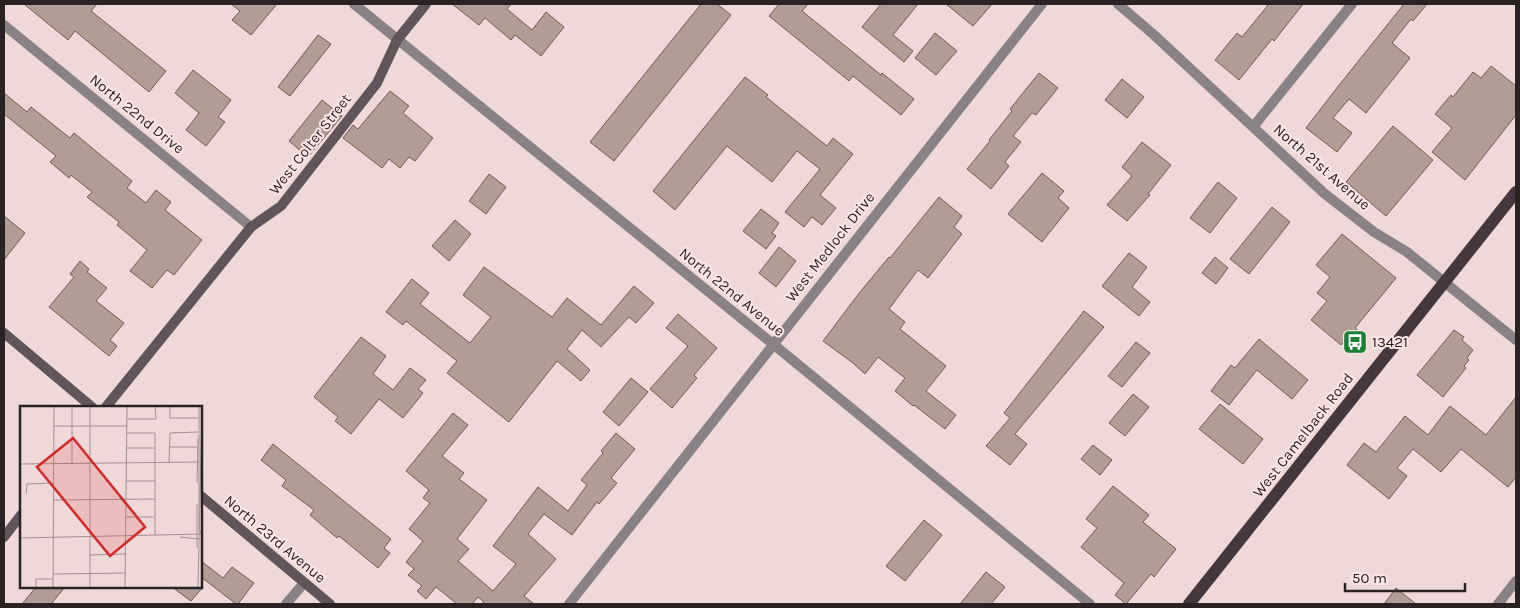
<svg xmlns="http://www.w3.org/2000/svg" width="1520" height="608" viewBox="0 0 1520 608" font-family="Karla,sans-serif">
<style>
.building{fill:#b09e95;stroke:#6d5d55}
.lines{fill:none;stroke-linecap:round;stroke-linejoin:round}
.street{stroke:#8a8184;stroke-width:10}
.secondary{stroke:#615559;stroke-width:10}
.primary{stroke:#45373c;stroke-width:12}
.labels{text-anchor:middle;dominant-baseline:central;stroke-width:4;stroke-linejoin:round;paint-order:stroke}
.street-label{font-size:15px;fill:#2b2323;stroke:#fce6e5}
.poi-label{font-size:15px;fill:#2b2323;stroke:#fce6e5;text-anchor:start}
.inset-road{fill:none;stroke:#a19090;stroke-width:1}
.view{fill:#d62828;fill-opacity:0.15;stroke:#d62828;stroke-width:2.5}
.inset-edge{fill:none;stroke:#2b2323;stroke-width:2.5}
</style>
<rect width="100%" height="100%" fill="#efd9d8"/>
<!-- building -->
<path class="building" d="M24,4h73l-6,7 75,60 -17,21 -74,-61 -7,9z
M231,4h46l-26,31 -19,-15 8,-9z
M452,4h59l-4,5 25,21 14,-18 18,15 -23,29 -26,-21 -4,5 -26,-22 -6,7z
M701,4h16l14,11 -117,146 -24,-19z
M779,4h29l-6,7 79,64 1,-2 32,26 -13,16 -48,-39 -4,5 -80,-65z
M881,4h37l-25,31 20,16 -9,11 -42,-35z
M946,4h46l-19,22z
M1269,4h34l-29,37 -2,-2 -33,41 -24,-20 22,-27 5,4z
M1404,4h23l-14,17 -2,-2 -19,24 18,15 -44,55 -17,-14 -16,19 19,15 -15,19 -31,-24 30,-39z
M935,33l22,18 -21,24 -21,-17z
M318,35l13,9 -41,52 -12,-9z
M1491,66l25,20v29l-51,65 -33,-28 20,-24 -17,-14 16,-19 2,2 20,-25 8,6z
M193,70l38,30 -13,17 7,5 -19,24 -20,-16 13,-17 -24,-20z
M1039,73l19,15 -22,27 -4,-2 -19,23 8,6 -16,20 4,4 -18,23 -24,-20 23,-28 -1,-1 23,-29 -2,-2z
M745,77l23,18 -2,2 61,49 6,-8 20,16 -33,41 16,13 -14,17 -10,-8 -8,10 -19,-15 35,-43 -23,-18 -25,31 -45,-36 -52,64 -22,-19z
M1122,79l22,18 -17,21 -22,-18z
M390,91l19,15 -6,7 30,25 -18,23 -6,-4 -9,11 -11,-9 -7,9 -39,-30 10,-13 5,4z
M4,93l23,19 4,-5 39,31 4,-5 58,48 -5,7 19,15 10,-13 15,12 -6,8 37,30 -28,35 -7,-5 -15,18 -22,-17 17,-21 -30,-25 2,-3 -32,-25 5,-5 -21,-17 -2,3 -19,-16 6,-6 -52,-42z
M322,100l20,16 -34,41 -19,-16z
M1393,126l40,34 -47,56 -40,-34z
M1142,142l29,23 -23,29 2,1 -23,26 -20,-16 25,-29 -10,-9z
M1042,173l22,18 -6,7 11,10 -27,34 -34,-28z
M489,174l17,13 -20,27 -17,-13z
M1218,182l19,16 -27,35 -20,-15z
M939,197l23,19 -8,11 8,7 -34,44 -10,-8 -29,39 16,13 -5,7 46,37 -20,25 30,24 -11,14 -31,-24 -1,1 -18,-15 10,-13 -27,-21 -13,17 -12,-11 -30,-22 37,-49 29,-35 1,1z
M1272,207l18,15 -41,52 -19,-15z
M761,209l18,14 -7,10 4,3 -10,13 -23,-18z
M4,216l21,17 -21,27z
M455,220l16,14 -22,27 -17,-15z
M1342,234l54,44 -41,50 8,7 -8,10 -8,-7 -6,7 -30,-25 16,-19 -10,-8 13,-16 -14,-12z
M779,247l17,14 -20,26 -17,-14z
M1129,253l18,14 -15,20 18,15 -11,14 -37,-30z
M1215,257l13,11 -12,16 -14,-11z
M80,261l9,8 -2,3 20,16 -11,13 28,22 -14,17 7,6 -8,10 -60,-49 25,-30 -4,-3z
M484,267l68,50 15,-19 34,27 33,-39 20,17 -18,20 -7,-6 -28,30 -19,-17 -15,19 23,21 -9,11 -24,-20 -48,61 -62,-49 10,-12 -51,-40 -3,4 -17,-13 26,-33 17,14 -9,11 50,39 21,-26 -28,-22z
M1084,311l20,16 -89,107 12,10 -17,21 -24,-19 24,-28 -6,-5z
M678,314l39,34 -23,27 3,3 -25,30 -22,-19 38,-43 -22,-18z
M1454,330l10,7 -2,3 11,10 -6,8 2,2 -5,6 2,2 -23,29 -26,-22z
M361,337l25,19 -13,18 20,16 17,-22 16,12 -8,9 5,4 -20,25 -24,-19 -28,35 -16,-13 3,-4 -24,-20z
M1259,339l49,41 -16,19 -35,-29 -28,35 -18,-14 20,-26 4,3z
M1136,342l14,11 -28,34 -14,-11z
M631,378l17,14 -29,34 -16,-14z
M1133,394l16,13 -24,29 -16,-13z
M1516,397v80l-8,10 -47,-38 -20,23 -28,-23 -16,19 10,8 -18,23 -42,-34 17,-22 12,9 29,-36 23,19 22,-29 36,29z
M1220,404l43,35 -20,25 -44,-35z
M453,413l15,12 -26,31 22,17 -5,6 28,21 -30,39 12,10 -11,12 35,30 23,-27 -23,-18 45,-59 30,24 19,-26 -6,-5 22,-27 -2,-2 15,-18 19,16 -24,29 6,5 -18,21 -2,-2 -25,33 -28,-21 -16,20 28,25 -32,37 10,8h-52l2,-2 -6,-5 -6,7h-15l-21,-17 -10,12 -9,-8 5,-5 -14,-11 6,-6 -8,-7 17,-21 -14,-12 21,-26 -7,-5 6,-8 -23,-19z
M273,444l118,95 -7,9 6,5 -12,15 -39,-32 -2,2 -27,-23 4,-5 -32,-24 4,-6 -25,-20z
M1093,445l19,15 -12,15 -19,-16z
M1113,486l36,29 -6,7 33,27 -22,28 -3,-3 -25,30 -11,-9 9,-12 -43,-36 16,-19 -11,-9z
M924,520l18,15 -37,46 -19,-15z
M201,561l22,17 9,-11 22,16 -16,21h-2l-35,-27z
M986,572l19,15 -14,17h-31z
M36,587h29l-14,17h-29z
M172,587h31l-12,14z
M1396,588l20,16h-32z"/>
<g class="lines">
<!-- street -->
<path class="street" d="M354,4l419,340 317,260
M1118,4l35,30 172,160 49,38 33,20 109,88
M4,25l247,202
M1253,127l99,-123
M286,604l18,-21
M569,604l473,-600
M1498,604l18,-23"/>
<!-- secondary -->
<path class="secondary" d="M4,333l88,74
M106,407l145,-180 30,-21 96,-123 20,-43 29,-36
M201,496l129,108
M4,537l17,-22"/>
<!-- primary -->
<path class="primary" d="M1189,604l327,-412"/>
</g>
<!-- icons -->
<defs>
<symbol id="bus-square" viewBox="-11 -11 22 22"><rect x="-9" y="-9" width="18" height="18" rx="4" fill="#178035" stroke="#fce6e5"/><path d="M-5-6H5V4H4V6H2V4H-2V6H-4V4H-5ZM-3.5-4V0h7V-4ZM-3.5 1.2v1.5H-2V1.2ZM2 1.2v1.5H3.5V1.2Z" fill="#fff"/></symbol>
</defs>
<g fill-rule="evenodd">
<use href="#bus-square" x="1341" y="328" width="28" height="28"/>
</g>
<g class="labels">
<!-- street labels -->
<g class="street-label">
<text transform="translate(137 114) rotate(39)">North 22nd Drive</text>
<text transform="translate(310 144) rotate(-52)">West Colter Street</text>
<text transform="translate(1322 167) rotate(41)">North 21st Avenue</text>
<text transform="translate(830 247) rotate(-52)">West Medlock Drive</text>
<text transform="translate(732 292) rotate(39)">North 22nd Avenue</text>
<text transform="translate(1303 435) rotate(-52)">West Camelback Road</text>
<text transform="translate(275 539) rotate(40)">North 23rd Avenue</text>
</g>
<!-- poi labels -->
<g class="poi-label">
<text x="1372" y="342">13421</text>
</g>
</g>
<!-- overview -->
<g transform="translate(20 406)">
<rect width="182" height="182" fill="#efd9d8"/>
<path class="inset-road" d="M150,0v12h28M179,0v123l4,8M107,13h29l-1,-13M34,20h73M107,27h28v102M150,41h27M107,42h28M149,56l1,-29 28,-1M52,57v-57M0,58l179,-2M106,75h29M177,77l1,-44M6,88l1,-10 26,-1M33,94l102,-1M105,111h29M160,131l19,2M0,132l183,-4M177,142v-44M70,149l35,-1M33,168l72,-1M16,182v-9h17M33,182l1,-182M70,182v-182M105,182l2,-182M178,182l4,-182"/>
<path class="view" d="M53,32l72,89 -35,29 -73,-89z"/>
<rect width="182" height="182" class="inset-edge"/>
</g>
<!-- border -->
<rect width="1520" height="608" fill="none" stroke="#2b2323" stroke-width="10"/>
<!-- scale -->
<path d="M1345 583v8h120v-8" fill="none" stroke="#2b2323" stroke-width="2.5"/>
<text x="1352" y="583" font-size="15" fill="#2b2323" stroke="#fce6e5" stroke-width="4" paint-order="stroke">50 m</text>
</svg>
